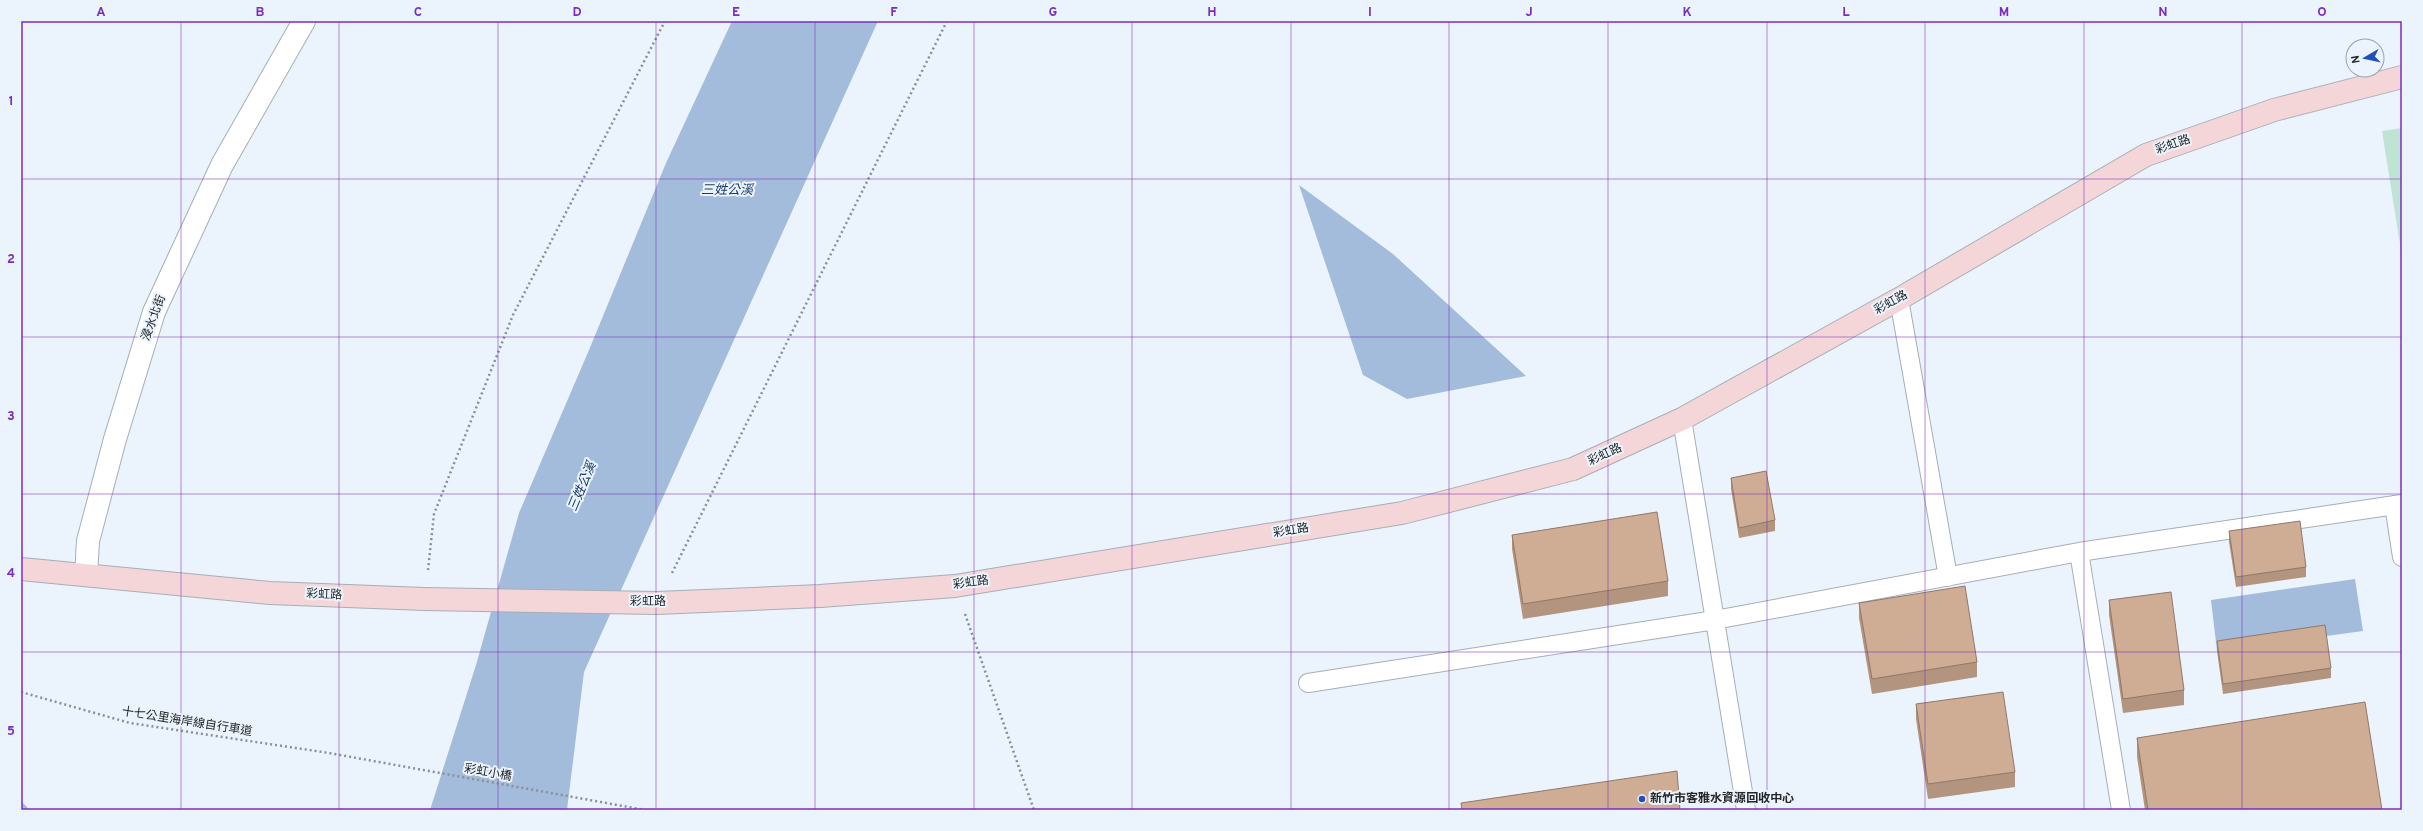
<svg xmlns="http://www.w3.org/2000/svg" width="2423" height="831" viewBox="0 0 2423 831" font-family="Overpass,'Noto Sans TC',sans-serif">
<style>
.green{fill:#c0e4d3}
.water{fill:#a3bcdc}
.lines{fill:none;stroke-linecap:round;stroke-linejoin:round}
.stream{stroke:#a3bcdc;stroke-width:10}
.lane-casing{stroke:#a6aeb6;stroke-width:20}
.street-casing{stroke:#a6aeb6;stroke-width:24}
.secondary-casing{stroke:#a6aeb6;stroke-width:24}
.path{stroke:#898f94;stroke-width:2.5;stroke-dasharray:2 3;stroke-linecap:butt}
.lane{stroke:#fff;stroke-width:18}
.street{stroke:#fff;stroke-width:22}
.secondary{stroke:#f4d6d8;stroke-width:22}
.wall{fill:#b2947f}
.building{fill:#cfac94;stroke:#917868}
.grid{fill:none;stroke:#7b2cbf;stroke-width:1;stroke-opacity:0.55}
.poi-dot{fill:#234ebc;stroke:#ebf4fc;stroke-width:1.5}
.labels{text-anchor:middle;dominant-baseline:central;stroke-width:4;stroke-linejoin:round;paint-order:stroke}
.street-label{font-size:12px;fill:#24272a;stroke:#ebf4fc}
.poi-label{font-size:12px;font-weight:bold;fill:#24272a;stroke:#ebf4fc;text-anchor:start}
.water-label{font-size:13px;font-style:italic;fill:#193b65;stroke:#ebf4fc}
.neatline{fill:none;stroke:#7b2cbf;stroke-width:1.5}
.grid-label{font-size:13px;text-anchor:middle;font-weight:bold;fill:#7b2cbf}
</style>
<rect width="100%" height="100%" fill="#ebf4fc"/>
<!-- green -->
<path class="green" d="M2402,128v129l-20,-126z"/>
<!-- water -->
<path class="water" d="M732,21h146l-294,651 -17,138h-137l46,-145 43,-152 70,-163 77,-187z
M1299,185l94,69 133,122 -119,23 -44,-24z
M2355,579l8,52 -146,20 -6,-51z"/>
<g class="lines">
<!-- stream -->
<path class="stream" d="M21,808l2,2"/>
<defs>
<path id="lane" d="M1899,299l49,278
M1682,419l64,391
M2394,505l8,52
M2079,552l42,258
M1308,683l407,-63 364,-68 323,-48"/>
<path id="street" d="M86,575l2,-34 27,-102 39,-127 68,-147 82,-144"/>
<path id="secondary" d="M21,569l249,24 154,6 233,4 163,-7 135,-10 447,-73 171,-44 109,-50 217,-120 247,-144 128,-45 128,-33"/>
</defs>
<!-- lane casing -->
<use href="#lane" class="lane-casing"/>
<!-- street casing -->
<use href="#street" class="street-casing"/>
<!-- secondary casing -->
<use href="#secondary" class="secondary-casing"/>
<!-- path -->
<path class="path" d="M428,570l6,-56 79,-199 152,-294
M672,573l275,-552
M965,614l69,196
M21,692l109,31 199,30 316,57"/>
<!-- lane -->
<use href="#lane" class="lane"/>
<!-- street -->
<use href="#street" class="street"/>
<!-- secondary -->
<use href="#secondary" class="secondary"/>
</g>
<!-- wall -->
<path class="wall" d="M1731,478l44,42v11l-36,7 -8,-49z
M2229,531l77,36v10l-70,10 -7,-45z
M1512,535l156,46v15l-145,23 -11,-70z
M2109,600l75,90v15l-61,8 -14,-98z
M1859,603l118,59v15l-105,17 -13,-76z
M2217,641l114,27v10l-108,16 -6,-43z
M1916,704l99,68v15l-87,12 -12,-80z
M2137,738l245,72h-237l-8,-53z"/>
<!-- building -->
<path class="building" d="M1766,471l9,49 -36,8 -8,-50z
M1657,512l11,69 -145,23 -11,-69z
M2300,521l6,46 -70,10 -7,-46z
M1965,586l12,76 -105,17 -13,-76z
M2171,592l13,98 -61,9 -14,-99z
M2325,625l6,43 -108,16 -6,-43z
M2003,692l12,80 -87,12 -12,-80z
M2365,702l17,108h-234l-11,-72z
M1677,771l3,39h-218l-1,-7z"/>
<!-- grid -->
<path class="grid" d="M181,21v789M339,21v789M498,21v789M656,21v789M815,21v789M974,21v789M1132,21v789M1291,21v789M1449,21v789M1608,21v789M1767,21v789M1925,21v789M2084,21v789M2242,21v789M21,179h2381M21,337h2381M21,494h2381M21,652h2381"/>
<!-- markers -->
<circle class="poi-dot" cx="1642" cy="799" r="4"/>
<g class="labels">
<!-- street labels -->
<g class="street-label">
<text transform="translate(2173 145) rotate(-19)">彩虹路</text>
<text transform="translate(1891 303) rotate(-29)">彩虹路</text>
<text transform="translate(154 318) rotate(-70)">浸水北街</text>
<text transform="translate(1605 455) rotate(-25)">彩虹路</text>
<text transform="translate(1291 531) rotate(-9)">彩虹路</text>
<text transform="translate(971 583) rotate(-8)">彩虹路</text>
<text transform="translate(324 595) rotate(2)">彩虹路</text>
<text x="648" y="602">彩虹路</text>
<text transform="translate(187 722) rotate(9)">十七公里海岸線自行車道</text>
<text transform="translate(488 773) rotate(10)">彩虹小橋</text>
</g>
<!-- poi labels -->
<g class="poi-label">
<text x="1650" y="799">新竹市客雅水資源回收中心</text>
</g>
<!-- water labels -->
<g class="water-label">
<text x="727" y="191">三姓公溪</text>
<text transform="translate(583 487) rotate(-67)">三姓公溪</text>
</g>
</g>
<!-- border -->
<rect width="2423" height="831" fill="none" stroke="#ebf4fc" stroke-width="44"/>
<!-- north arrow -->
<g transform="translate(2365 58) rotate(261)"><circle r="19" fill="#ebf4fc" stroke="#9ba2a8"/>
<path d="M0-3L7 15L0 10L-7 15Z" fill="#234ebc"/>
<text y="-6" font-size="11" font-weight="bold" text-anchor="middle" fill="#24272a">N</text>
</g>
<rect x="22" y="22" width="2379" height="787" class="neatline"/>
<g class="grid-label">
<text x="101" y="16">A</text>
<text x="260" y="16">B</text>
<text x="418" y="16">C</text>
<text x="577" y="16">D</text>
<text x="736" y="16">E</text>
<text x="894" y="16">F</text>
<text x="1053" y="16">G</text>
<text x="1212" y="16">H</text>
<text x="1370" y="16">I</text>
<text x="1529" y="16">J</text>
<text x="1687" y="16">K</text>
<text x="1846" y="16">L</text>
<text x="2004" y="16">M</text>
<text x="2163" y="16">N</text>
<text x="2322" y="16">O</text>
<text x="11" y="105">1</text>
<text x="11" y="263">2</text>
<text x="11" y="420">3</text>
<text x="11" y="577">4</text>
<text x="11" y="735">5</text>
</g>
</svg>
